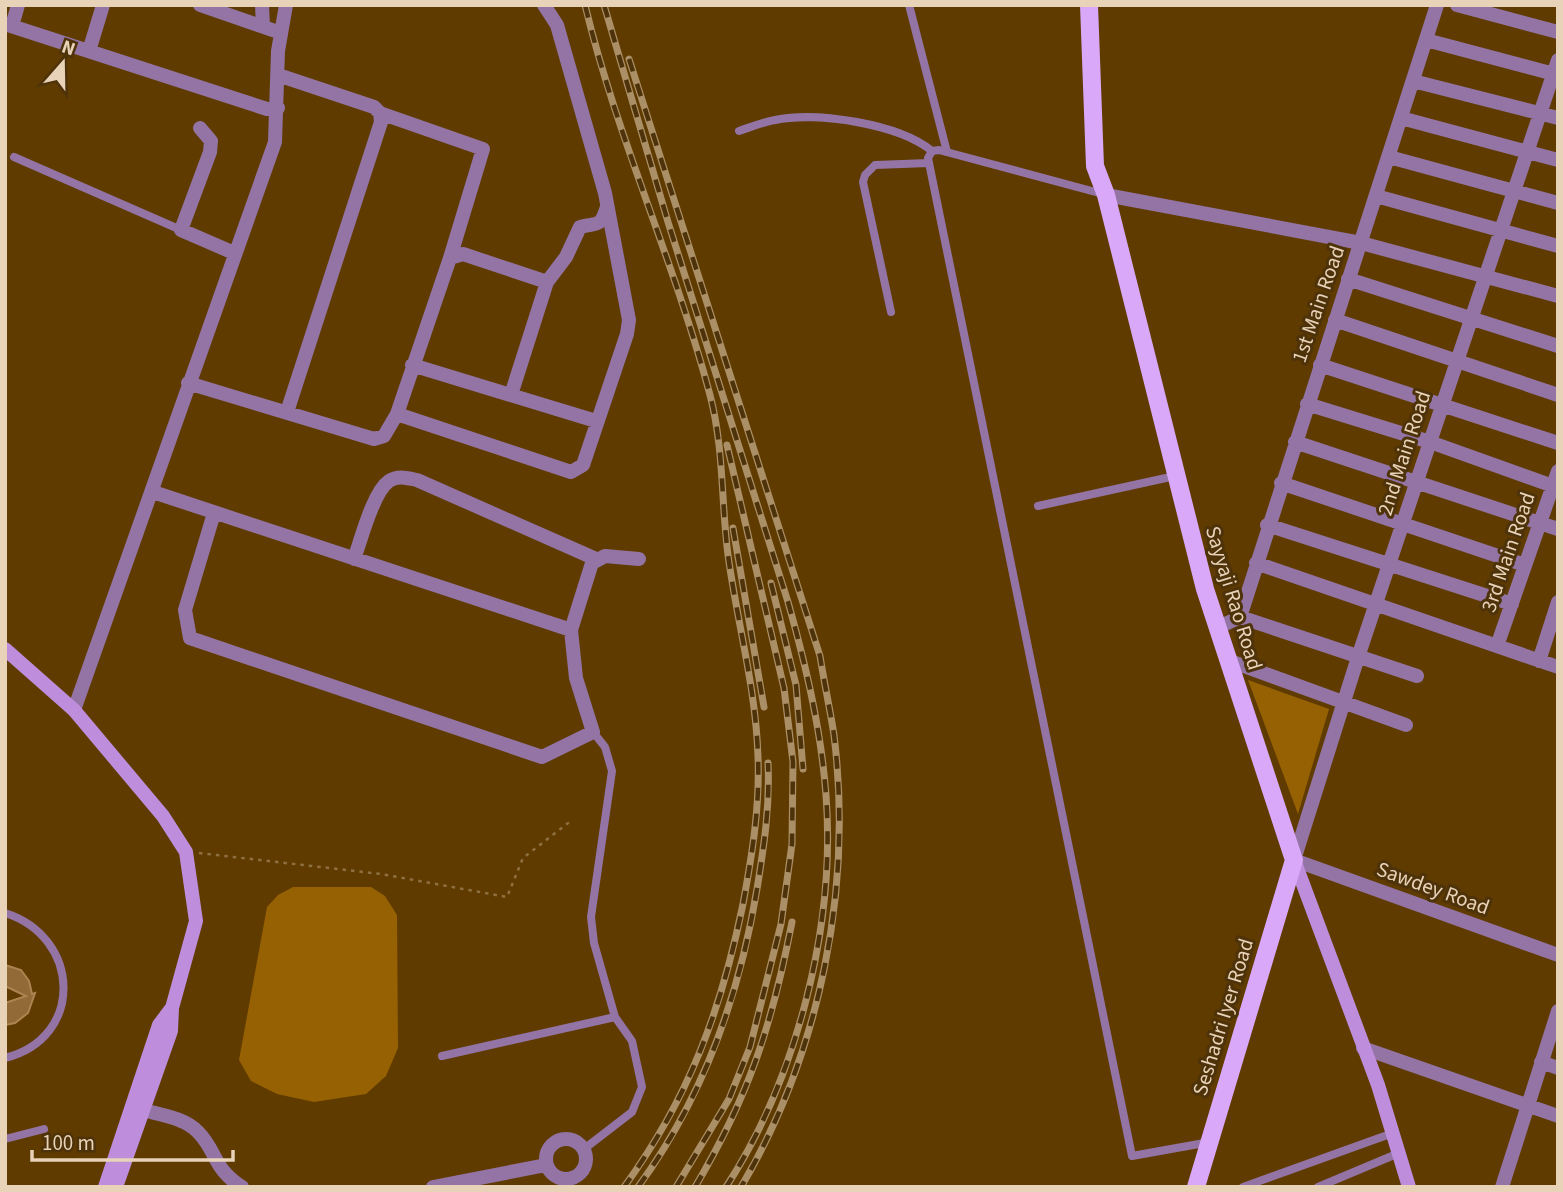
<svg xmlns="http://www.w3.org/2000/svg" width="1563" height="1192" viewBox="0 0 1563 1192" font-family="'Source Sans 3',sans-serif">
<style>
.green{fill:#966103}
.building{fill:#916a38;stroke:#ac8452;stroke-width:2}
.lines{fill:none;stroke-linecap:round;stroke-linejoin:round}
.path{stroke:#8e7040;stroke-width:2.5;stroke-dasharray:3.5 5;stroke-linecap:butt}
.service{stroke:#9374a5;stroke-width:8}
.minor{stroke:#9374a5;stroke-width:14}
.tertiary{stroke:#9374a5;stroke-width:14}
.secondary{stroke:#be8edc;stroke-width:14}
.primary{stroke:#d9a8f8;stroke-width:18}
.rail-casing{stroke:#ab8f66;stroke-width:7}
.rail{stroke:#4e330a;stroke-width:4.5;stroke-dasharray:13;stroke-linecap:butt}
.labels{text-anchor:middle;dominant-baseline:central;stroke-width:6;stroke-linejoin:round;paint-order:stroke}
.street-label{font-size:21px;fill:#e8d3b9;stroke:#4e330a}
</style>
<rect width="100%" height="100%" fill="#5f3b00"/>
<!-- green -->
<path class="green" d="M1248,680l81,29 -31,105z
M293,887h78l14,9 12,19 1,133 -12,28 -20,18 -52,8 -37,-8 -26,-13 -12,-21 28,-153 11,-12z"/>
<!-- building -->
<path class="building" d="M5,965l16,5 8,11 3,13 3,-1 -7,20 -13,10 -10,2v-22l21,-7 -21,-10z"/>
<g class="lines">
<!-- path -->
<path class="path" d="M199,853l182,21 126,23 16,-39 49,-38"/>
<!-- service -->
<path class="service" d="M909,5l38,147
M739,131c12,-4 24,-9 36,-11 42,-9 124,4 157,31l7,-1 164,44
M932,151l-4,7 204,998 78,-14
M14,157l167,73
M891,312l-28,-130 2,-7 10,-10 54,-2
M1038,506l137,-30
M5,913c76,24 80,125 0,145
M442,1056l173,-39
M5,1139l39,-10
M584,1149l48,-37 10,-25 -10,-46 -17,-24 -21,-74 -3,-26 21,-146 -7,-24 -12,-15
M1243,1187l150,-54
M1318,1187l81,-34"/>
<!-- minor -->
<path class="minor" d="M200,5l81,28
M262,5l1,21
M1457,5l101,27
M5,24l262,85 11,-1
M12,26l6,-21
M1426,40l132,35
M89,51l14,-46
M278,75l96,32 6,6 1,9 -94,290
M1413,81l145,37
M380,113l103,36 -33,109
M1401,118l157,42
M200,128l11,13 -1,11 -29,78 53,23
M1389,157l169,46
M1376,196l182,50
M1348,279l210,67
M1335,320l223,75
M412,365l184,56
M1320,365l238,78
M188,383l186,56 10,-3 13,-22 53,-156 13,-4 84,28
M511,395l36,-113 19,-25 14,-30c19,-5 20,1 27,-20
M1307,404l123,38 123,44
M397,414l174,58 12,-7 44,-131 2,-14 -24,-127 -48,-168 -13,-20
M1295,442l263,87
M1281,483l244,82
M153,492l418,138
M214,513l-29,97 5,28 352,119 51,-25 -17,-54 -5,-48 21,-67 13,-7 34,3
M1267,525l245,79
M354,559c7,-19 19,-67 35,-78 9,-6 18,-3 28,-1l179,79
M1256,563l302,104
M1240,617l197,-612
M1219,627l21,-10 177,59
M1497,646l61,-175
M1230,661l176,64
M1539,661l19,-59
M74,710l201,-568 3,-91 8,-46
M1294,860l65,-206 199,-594
M1363,1048l195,68
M1541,1062l17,6
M143,1110c18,5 42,8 55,22 19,19 15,37 44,55
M546 1159a20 20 0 1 1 40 0a20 20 0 1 1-40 0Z
M433,1187l113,-22
M1502,1187l56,-176"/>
<!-- tertiary -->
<path class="tertiary" d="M1106,195l255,48 197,53
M1294,860l264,95"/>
<!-- secondary -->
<path class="secondary" d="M5,649l69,61 89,106 23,36 10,69 -24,87 -1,23 -55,156
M1294,860l84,225 31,102
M105,1187l54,-162 12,-16"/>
<!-- primary -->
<path class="primary" d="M1089,5l6,161 11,29 99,394 89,271 -98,327"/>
<defs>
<path id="rail" d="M585,5c32,133 90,258 125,390 14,53 11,106 18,160 9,67 28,133 30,202 2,50 -6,98 -15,147 -22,107 -54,194 -119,283
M604,5l64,217 120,380c18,64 33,127 38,193 10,130 -29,283 -100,392
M629,59l191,597c4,26 10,53 14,79 19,154 -14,318 -93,452
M733,528l31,179
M771,583l25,102 7,84
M638,1187c65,-89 101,-189 119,-298 7,-43 13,-82 11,-126
M676,1187l53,-88 21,-52 31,-123 11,-80 1,-82 -9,-74 -57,-243
M695,1187c54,-91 77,-162 97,-265"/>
</defs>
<!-- rail casing -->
<use href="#rail" class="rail-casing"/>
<!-- rail -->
<use href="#rail" class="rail"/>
</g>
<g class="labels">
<!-- street labels -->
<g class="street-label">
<text transform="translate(1318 304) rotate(-71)">1st Main Road</text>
<text transform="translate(1404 453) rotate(-72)">2nd Main Road</text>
<text transform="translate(1508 552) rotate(-71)">3rd Main Road</text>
<text transform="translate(1234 598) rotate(73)">Sayyaji Rao Road</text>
<text transform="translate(1433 888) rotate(20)">Sawdey Road</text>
<text transform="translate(1223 1017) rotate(-73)">Seshadri Iyer Road</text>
</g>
</g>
<!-- border -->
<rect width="1563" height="1192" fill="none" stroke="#e8d3b9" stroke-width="14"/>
<!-- north arrow -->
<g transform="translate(63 63) rotate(20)" stroke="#4e330a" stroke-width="5" paint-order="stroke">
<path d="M0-5L12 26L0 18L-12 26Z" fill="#e8d3b9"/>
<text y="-10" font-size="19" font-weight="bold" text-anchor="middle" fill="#e8d3b9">N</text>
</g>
<!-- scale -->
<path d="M32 1150v10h201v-10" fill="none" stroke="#e8d3b9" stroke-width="3.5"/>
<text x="42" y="1150" font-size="21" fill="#e8d3b9" stroke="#4e330a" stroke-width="5" paint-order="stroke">100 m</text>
</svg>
